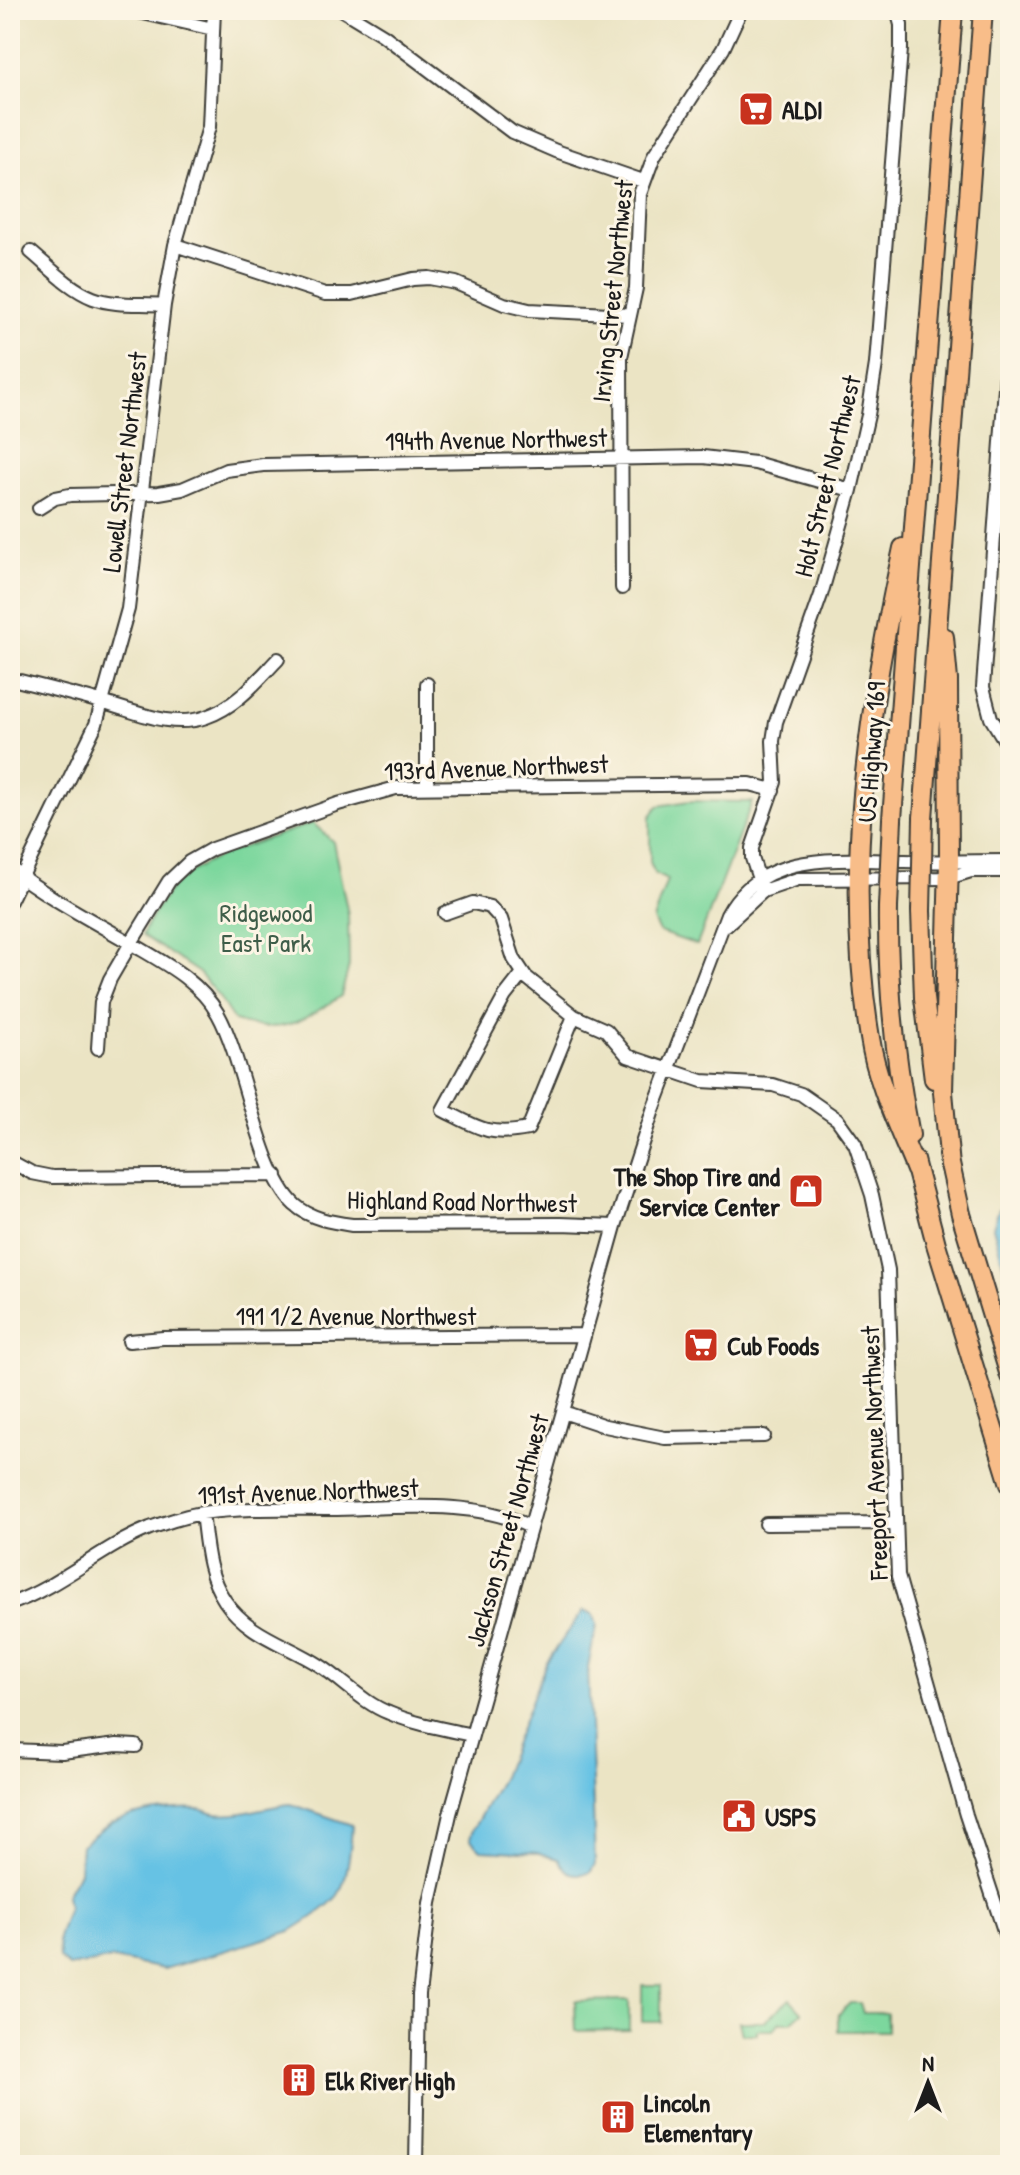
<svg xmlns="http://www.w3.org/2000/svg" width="1020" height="2175" viewBox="0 0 1020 2175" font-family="'Patrick Hand',sans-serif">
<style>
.green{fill:#7cd79d;stroke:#4c7a5c;stroke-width:2}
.water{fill:#66c2e4;stroke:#416f80;stroke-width:2}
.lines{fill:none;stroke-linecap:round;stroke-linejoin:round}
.minor-casing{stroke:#3b3a35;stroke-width:16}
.highway-casing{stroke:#3b3a35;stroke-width:22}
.minor{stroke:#fff;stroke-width:12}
.highway{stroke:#f8bd89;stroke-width:18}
.highway-bridge-casing{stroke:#3b3a35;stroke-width:22;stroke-linecap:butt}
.highway-bridge{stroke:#f8bd89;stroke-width:18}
.labels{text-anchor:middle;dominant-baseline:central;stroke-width:6;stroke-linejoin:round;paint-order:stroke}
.poi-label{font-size:26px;font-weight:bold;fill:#1c1c1c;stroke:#fcf5e5;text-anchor:start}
.street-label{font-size:26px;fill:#1c1c1c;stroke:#fcf5e5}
.park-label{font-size:26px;fill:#3e5d49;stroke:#fcf5e5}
</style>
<rect width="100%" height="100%" fill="#fcf5e5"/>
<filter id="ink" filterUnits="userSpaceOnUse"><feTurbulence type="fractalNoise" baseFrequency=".0125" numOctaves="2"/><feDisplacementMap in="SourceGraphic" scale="16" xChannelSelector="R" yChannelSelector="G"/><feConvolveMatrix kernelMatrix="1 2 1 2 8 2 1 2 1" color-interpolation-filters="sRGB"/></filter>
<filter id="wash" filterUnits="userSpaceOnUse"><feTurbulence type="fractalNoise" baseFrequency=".006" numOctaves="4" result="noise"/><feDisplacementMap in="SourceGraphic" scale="32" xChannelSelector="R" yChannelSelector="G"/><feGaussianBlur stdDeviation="1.8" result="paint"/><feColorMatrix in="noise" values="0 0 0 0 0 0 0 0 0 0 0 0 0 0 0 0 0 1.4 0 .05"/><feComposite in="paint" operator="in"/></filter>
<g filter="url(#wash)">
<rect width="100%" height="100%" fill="#ebe4c4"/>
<!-- green -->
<path class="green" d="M689,801l63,1 -55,143 -38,-13 -6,-12 14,-40 -12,-6 -5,-12v-45l8,-11z
M313,823l20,19 15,72 1,52 -8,30c-41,26 -58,40 -107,25l-15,-24 -20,-24 -57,-38c9,-18 19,-37 34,-52 28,-27 100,-47 137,-60z
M642,1985h19v37h-19z
M790,1999l12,13 -11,10h-11l-7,8h-16v4h-15l-3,-12h25z
M629,2000v30l-53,1 -1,-30z
M850,2003h10l3,10h24v18h-49v-16z"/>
<!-- water -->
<path class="water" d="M999,1209l11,1v78l-17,-61z
M583,1611l10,3 4,10 -9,43 7,197 -5,9c-18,3 -22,1 -32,-14l-19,-6 -58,-3 -11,-11 3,-10 29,-52 44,-114z
M291,1804l61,21c-1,19 -4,54 -14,70 -9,12 -34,28 -47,36l-127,38 -51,-10 -44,8 -10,-9 -1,-20 10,-31 -2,-12 13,-23 2,-27c10,-7 20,-16 31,-22 24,-11 60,-16 87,-14 6,0 11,5 17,5 26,3 50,-8 75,-10z"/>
</g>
<g filter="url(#ink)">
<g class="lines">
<defs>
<path id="minor" d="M130,10l83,19
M342,10l41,25 129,97 44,19 87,30
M175,245l150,49h27l61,-15 16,-1 27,5 48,21 25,6 101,5
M31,252c19,16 39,37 62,46 21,8 48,5 71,7
M1010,319l-27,368 8,31 19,31
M39,508l16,-10 15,-3 89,-2 23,-4 44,-19 37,-5 440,-8 52,6 96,27
M622,588l-1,-231 15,-69 4,-94 14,-38 69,-107 18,-39
M20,681c28,7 56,14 84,22 33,9 68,26 102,14 30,-10 51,-36 72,-58
M427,684v102
M10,868c38,30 83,53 124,77 32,19 65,36 84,69 27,48 40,157 77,191 16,14 36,17 57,20l209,-1 54,2
M763,891l-11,-33v-10l23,-66 -2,-41 3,-19 45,-127 30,-105 17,-75 8,-51 25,-315v-24l-4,-15
M10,901l86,-177 32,-115 36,-304 11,-60 34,-118 5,-117
M445,913l28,-10 17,4 11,12 13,40 12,18 48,39 32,14 22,26 74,25 71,4 28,9 36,25 18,25 17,51 16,75 10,306 68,239 44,134
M726,925l37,-34 35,-12 150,-1 23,-7h39
M523,973l-18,23 -62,114c34,17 45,27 85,19l46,-113
M98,1048l3,-46 9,-23 21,-36 38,-62 20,-19 23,-13 126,-45 58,-16 354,-4 23,6
M10,1161l22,12 20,4 224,-2
M129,1341l34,-3 421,-3
M563,1412l42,14 60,12 99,-2
M202,1513c4,30 5,62 23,88 23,34 61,43 94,64 24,15 44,38 70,48 26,11 55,16 83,22
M766,1524l129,-1
M10,1604c51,-18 90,-56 140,-76 17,-6 34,-12 52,-15 43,-6 86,-4 129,-4 61,-1 144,-11 199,18
M10,1750l52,2 55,-7 19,1
M416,2165l3,-170 11,-92 20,-89 165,-588 38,-116 74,-195c35,-66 114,-55 178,-54 35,1 70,0 105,0"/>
<path id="highway" d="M903,548c-35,160 -60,326 -33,490 7,46 29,90 46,132
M944,637l4,43 1,181 -6,231 7,74
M923,818l60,-808
M892,819l61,-809
M888,907c-1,78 7,152 22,228
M921,911l3,87 10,81
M948,1155l13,59 49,162
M914,1160l22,84 74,240"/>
</defs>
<!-- minor casing -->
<use href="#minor" class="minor-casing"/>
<!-- highway casing -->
<use href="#highway" class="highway-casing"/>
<!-- minor -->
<use href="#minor" class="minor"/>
<!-- highway -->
<use href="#highway" class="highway"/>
<defs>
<path id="highway-bridge" d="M888,907l4,-88
M921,911l2,-93"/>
</defs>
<!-- highway-bridge casing -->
<use href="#highway-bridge" class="highway-bridge-casing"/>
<!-- highway-bridge -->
<use href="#highway-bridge" class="highway-bridge"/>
</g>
</g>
<!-- icons -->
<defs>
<symbol id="supermarket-square" viewBox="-11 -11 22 22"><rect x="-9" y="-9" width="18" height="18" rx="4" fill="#c8321e" stroke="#fcf5e5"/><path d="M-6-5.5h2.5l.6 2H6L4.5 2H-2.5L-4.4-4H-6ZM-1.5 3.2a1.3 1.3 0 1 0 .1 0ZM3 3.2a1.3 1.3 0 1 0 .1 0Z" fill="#fff"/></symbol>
<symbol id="shop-square" viewBox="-11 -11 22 22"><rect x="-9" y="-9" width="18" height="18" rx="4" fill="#c8321e" stroke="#fcf5e5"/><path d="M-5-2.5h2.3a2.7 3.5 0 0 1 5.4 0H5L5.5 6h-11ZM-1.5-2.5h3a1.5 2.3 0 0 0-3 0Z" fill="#fff"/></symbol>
<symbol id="civic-square" viewBox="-11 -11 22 22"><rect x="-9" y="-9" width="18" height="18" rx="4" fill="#c8321e" stroke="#fcf5e5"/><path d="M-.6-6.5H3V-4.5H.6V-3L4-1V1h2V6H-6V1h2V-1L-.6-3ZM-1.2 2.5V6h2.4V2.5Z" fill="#fff"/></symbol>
<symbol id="building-square" viewBox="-11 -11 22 22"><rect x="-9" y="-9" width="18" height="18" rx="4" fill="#c8321e" stroke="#fcf5e5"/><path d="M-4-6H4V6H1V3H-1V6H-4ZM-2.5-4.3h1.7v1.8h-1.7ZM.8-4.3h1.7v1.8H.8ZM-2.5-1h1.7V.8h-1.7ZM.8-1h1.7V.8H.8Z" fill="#fff"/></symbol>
</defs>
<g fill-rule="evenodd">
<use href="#supermarket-square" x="736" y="89" width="40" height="40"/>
<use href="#shop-square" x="786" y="1171" width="40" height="40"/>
<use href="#supermarket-square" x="681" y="1325" width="40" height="40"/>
<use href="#civic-square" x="719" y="1796" width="40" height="40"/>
<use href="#building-square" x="279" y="2060" width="40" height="40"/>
<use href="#building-square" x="598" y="2097" width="40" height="40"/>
</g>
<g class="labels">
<!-- poi labels -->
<g class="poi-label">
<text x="782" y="109">ALDI</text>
<text x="780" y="1176" text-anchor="end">The Shop Tire and<tspan x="780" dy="30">Service Center</tspan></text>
<text x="727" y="1345">Cub Foods</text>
<text x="765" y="1816">USPS</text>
<text x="325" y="2080">Elk River High</text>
<text x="644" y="2102">Lincoln<tspan x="644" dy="30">Elementary</tspan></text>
</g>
<!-- street labels -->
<g class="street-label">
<text transform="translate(612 291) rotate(-84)">Irving Street Northwest</text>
<text transform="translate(496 439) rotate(-1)">194th Avenue Northwest</text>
<text transform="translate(124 462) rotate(-83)">Lowell Street Northwest</text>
<text transform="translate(827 476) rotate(-76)">Holt Street Northwest</text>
<text transform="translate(871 752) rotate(-86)">US Highway 169</text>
<text transform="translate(496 767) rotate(-2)">193rd Avenue Northwest</text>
<text transform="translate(462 1201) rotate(1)">Highland Road Northwest</text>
<text x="356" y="1315">191 1/2 Avenue Northwest</text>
<text transform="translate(874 1453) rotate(-92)">Freeport Avenue Northwest</text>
<text transform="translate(308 1491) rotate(-2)">191st Avenue Northwest</text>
<text transform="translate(507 1530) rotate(-74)">Jackson Street Northwest</text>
</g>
<!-- park labels -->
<g class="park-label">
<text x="266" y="912">Ridgewood<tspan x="266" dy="30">East Park</tspan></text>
</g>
</g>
<!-- margin -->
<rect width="1020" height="2175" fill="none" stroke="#fcf5e5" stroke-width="40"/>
<!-- north arrow -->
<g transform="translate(928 2083)" stroke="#fcf5e5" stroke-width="6" paint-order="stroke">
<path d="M0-6L14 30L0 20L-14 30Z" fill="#1c1c1c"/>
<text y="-12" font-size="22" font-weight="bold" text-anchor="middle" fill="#1c1c1c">N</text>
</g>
</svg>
